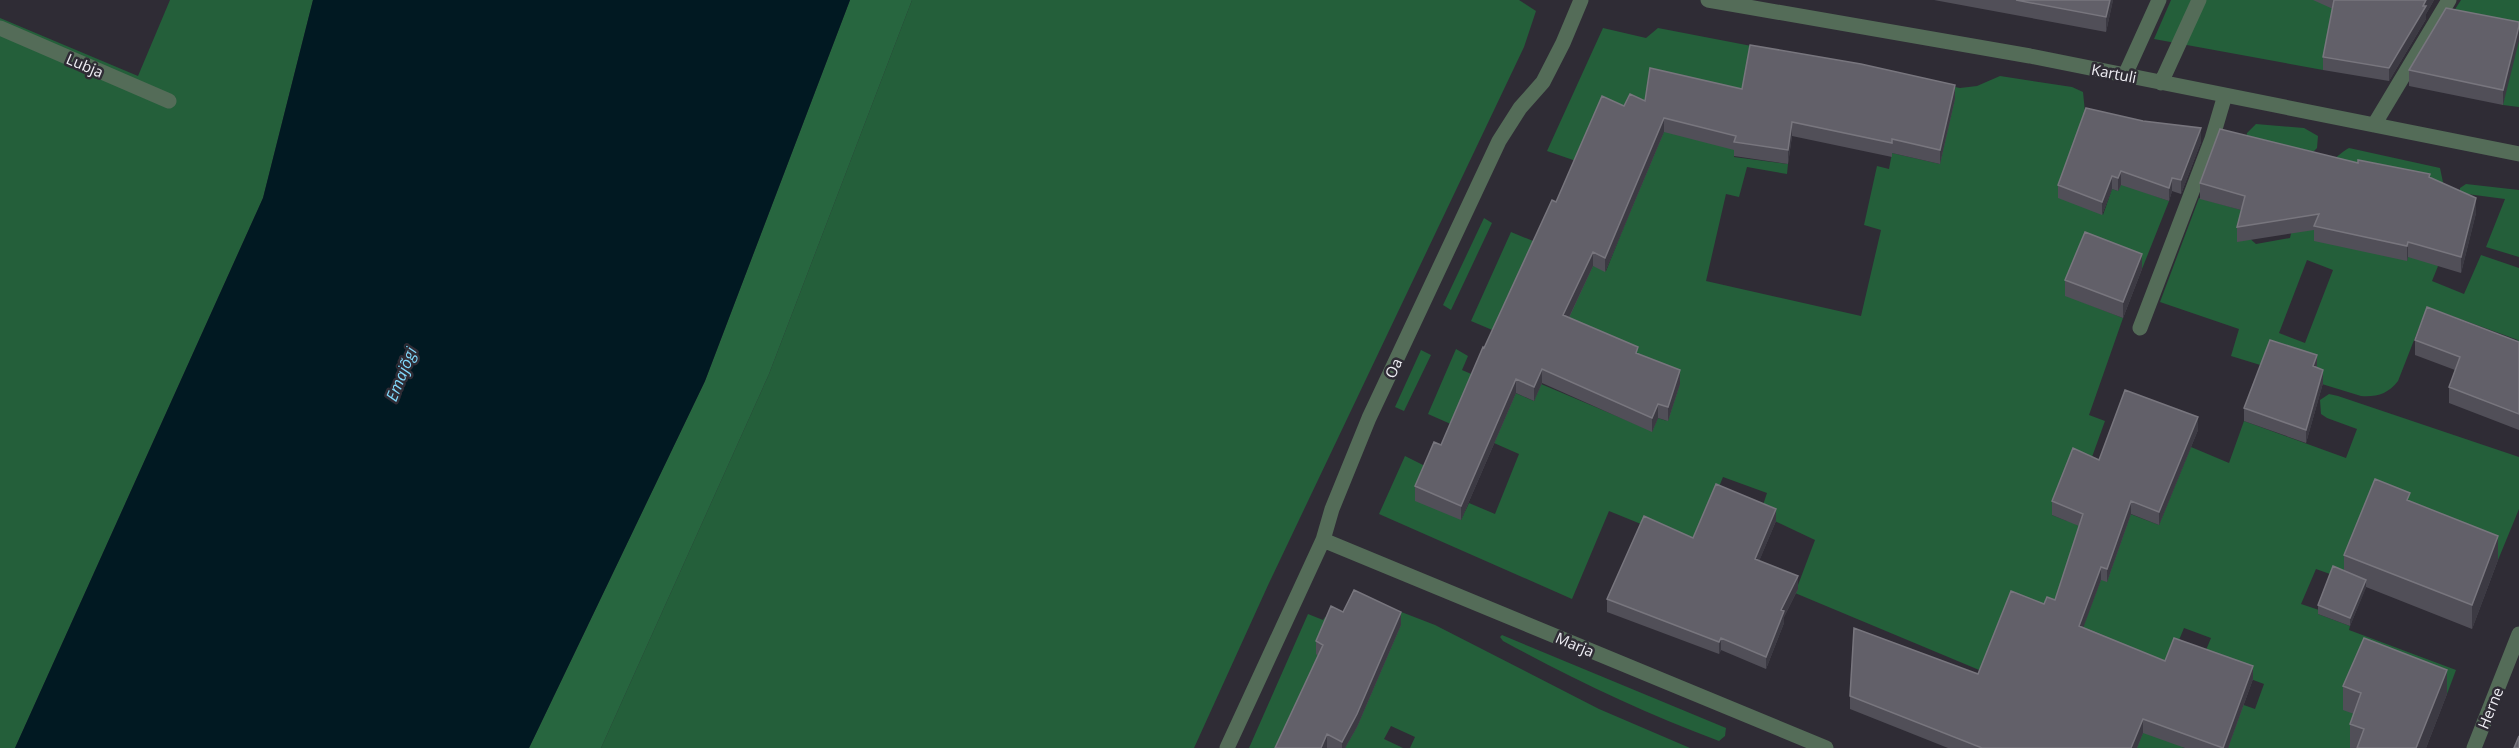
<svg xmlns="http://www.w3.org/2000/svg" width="2519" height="748" viewBox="0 0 2519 748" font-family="'Open Sans',sans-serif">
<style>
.green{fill:#245f3a;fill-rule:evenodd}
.forest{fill:#27663f}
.water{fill:#011922}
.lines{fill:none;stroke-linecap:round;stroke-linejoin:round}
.minor{stroke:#546c58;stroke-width:15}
.wall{fill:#514f58}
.shaded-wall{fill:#3c3a43}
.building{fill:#626069;stroke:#78767e;stroke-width:1.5}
.labels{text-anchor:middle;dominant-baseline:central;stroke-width:5;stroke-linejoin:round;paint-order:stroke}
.street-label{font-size:15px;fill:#efeef4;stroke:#2f2c35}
.water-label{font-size:16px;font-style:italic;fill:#81d9fb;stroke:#2f2c35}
</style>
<rect width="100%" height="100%" fill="#2f2c35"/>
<!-- green -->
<path class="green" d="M170,0h143l-50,198 -248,550h-15v-730l138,58z
M912,0h607l17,11 -12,36 -255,536 -75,165h-593l168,-374z
M2171,0h216l-57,35 -7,35 -169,-31z
M2461,0h58v107l-16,-2 -66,-68z
M1603,28l43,10 12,-10 135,26 -53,65 -6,38 54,7 -1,10 -40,-7 -8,30 -13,-3 -20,87 155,35 20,-86 -17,-5 13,-59 12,3 3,-16 48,11 -47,-89 67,13 17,-2 23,-10 72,11 11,5 3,30 17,93 9,-26 6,2 9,-23 17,24 25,9 -27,68 -57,-21 -20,47 58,23 -34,97 16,6 -17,47 -36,47 15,6 11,-27 81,31 32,-78 38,16 15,-42 102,37 11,-29 -30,-11 -6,-4 -1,-14 9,-6 9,2 181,61v52l-21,51 -55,-22 -99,41 -28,-10 -15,35 18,6 -1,4 32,12 -1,4 107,40 -9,24 -64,-25 -22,48 -10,31h-123l10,-30 -56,29 3,1h-48l-153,-76 -189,-79 20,-53 -55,-26 7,-21 -44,-16 -28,69 -86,-35 -37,88 -193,-85 26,-58 24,12 32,52 8,-17 26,11 24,-60 -91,-40 28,-65 12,7 -6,14 72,31 7,-17 111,47 6,-13 9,3 -170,-89 -26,-11 40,-89 95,39 26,-64 -53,-45 -32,-11zM2184,628l27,10 -20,48 -27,-10zM2216,666l48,18 -9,25 -48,-17z
M2256,124l48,4 14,8 -1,12 -5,5 -66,-13 1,-7z
M2349,148l91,20 4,19 16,10v-9l6,-4 53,6v67l-33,-10 19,-48 -38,-5 -35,87 32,13 17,-39 38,13v103l-11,-3 10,-28 -91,-33 -29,74c-10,13 -21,16 -37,15l-130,-40 8,-27 -79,-27 39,-104 46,13 -5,19 16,14 34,-6c3,-11 4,-27 10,-37 7,-14 36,-47 49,-53zM2307,260l26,10 -28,73 -26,-10z
M1484,218l8,5 -41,87 -8,-5z
M1421,350l10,5 -27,56 -9,-4z
M1391,608l44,17 164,84 91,39h-280l5,-11 -24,-11 -7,13 19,9h-58l18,-38 -82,38h-32l59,-134 15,6 2,-3 6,2h56z
M1502,635l224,93 -1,8 -6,5c-75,-28 -146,-62 -216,-100l-3,-4z"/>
<!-- forest -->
<path class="forest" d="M850,0h62l-143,374 -168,374h-72l176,-367z"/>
<!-- water -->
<path class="water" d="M313,0h537l-145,381 -176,367h-514l248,-550z"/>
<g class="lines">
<!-- minor -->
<path class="minor" d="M1708,0l322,56 489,98
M0,28l169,73
M2125,75l34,-75
M2161,83l38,-83
M2374,125l75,-125
M2140,328l72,-189 13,-44
M1323,540l503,208
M1227,748l96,-208 9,-31 37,-91 130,-277 21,-33 23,-26 20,-39 18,-43
M2474,748l45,-114"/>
</g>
<!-- wall -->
<path class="wall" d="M1934,0h179l-7,32z
M2313,0h121l-8,14v5l-37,62 -66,-11v-13l10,-48z
M2519,22l-16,83 -94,-19v-16z
M1742,89l213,10 -15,65 -48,-11v4l-100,-21 -4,28 -54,-8v-6l-70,-18 -59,140 -12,-6 -24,52 69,36 42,30 -12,37 -10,-3 -6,14 -110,-49 -8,18 -18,-8 -55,127 -46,-19v-15l26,-41 43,-97 72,-146 68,-96 21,-5z
M2201,142l-20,52 -9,-3 -3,10 -48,-16 -3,6 -6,-2 -10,26 -44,-17v-13z
M2358,163l72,15 46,35 -15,60 -53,-16 -1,4 -93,-20v-11l-77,12v-15l4,-17 -41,-11v-16z
M2142,269l-19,49 -58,-22v-16z
M2415,340l104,2v88l-70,-27v-16l6,-17 -40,-15z
M2317,367l6,16 -17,60 -62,-22v-13z
M2198,430l-39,95 -28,-11 -24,68 -6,-2 -18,47 82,34 88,18 -25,69h-43l-42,-15 -6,15h-189l-98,-39v-13l128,-22 77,-74 24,-74 -27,-11v-14l47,-41z
M2410,501l88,59 -26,69 -106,-42 -16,39 -32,-12v-9l26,-34v-16z
M1776,521l-17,40 39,28 -14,28v6l-18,46 -45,-19 -2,4 -112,-42v-13l86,-61z
M1343,612l58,13 -44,102 -12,21h-70l43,-92 -2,-2v-13z
M2343,686l104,8 -21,54h-76v-24l4,-10 -11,-4z"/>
<!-- shaded-wall -->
<path class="shaded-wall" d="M2110,0h3l-7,32v-15z
M2426,0h8l-8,14v5l-37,62v-13z
M2519,26v15l-16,64v-15z
M1955,85v14l-15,65v-14z
M1664,118v14l-59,140v-14z
M1792,122v14l-4,28v-14z
M2201,128v14l-20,52v-14z
M2121,171v14l-3,6v-13z
M2112,176v13l-10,26v-13z
M2172,178v13l-3,10v-13z
M2476,198v15l-15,60v-16z
M2408,242v15l-1,4v-15z
M1593,252v14l-30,64v-15z
M2142,254v15l-19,49v-16z
M2317,355v14l-4,-3z
M1542,369v14l-8,18v-14z
M1680,370v14l-12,37v-14z
M2323,370v13l-17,60v-13z
M1516,379v14l-55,127v-14z
M1658,404v14l-6,14v-14z
M2198,417v13l-39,95v-13z
M2131,501v13l-24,68v-13z
M1776,509v12l-21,50v-12z
M2498,536v24l-26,69v-24z
M2101,567v13l-22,59v-13z
M1798,576v13l-14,28v6l-18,46v-12l15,-47z
M2366,580v8l-16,38v-8z
M1401,612v13l-44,102 -12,21h-3v-6z
M1721,638v12l-2,4v-12z
M2253,666v13l-25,69h-5z
M2447,670v24l-21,54h-10z
M2143,719v14l-6,15h-6z
M1327,734v14h-6z"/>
<!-- building -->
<path class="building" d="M2016,0h94l-4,17z
M2334,0h92l-3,6h3l-37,62 -66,-11z
M2446,8l73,14v4l-16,64 -94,-20z
M1750,45l111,19 94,21 -15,65 -48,-11v4l-100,-21 -4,28 -54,-8 2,-6 -72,-18 -59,140 -12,-6 -30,63 75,32 -2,6 44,17 -12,37 -10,-3 -6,14 -110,-49 -8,18 -18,-8 -55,127 -46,-20 19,-44 7,3 42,-98 1,1 68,-148 4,2 46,-106 22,10 6,-12 15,7 5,-33 92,21z
M2086,108l57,13 58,7 -20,52 -9,-2 -3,10 -48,-17 -3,7 -6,-2 -10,26 -44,-17z
M2220,129l138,34v-3l72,14 -1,3 47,21 -15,59 -53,-15 -1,4 -93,-20 5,-12 -82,13 8,-31 -45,-13z
M2085,232l57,22 -19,48 -58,-22z
M2427,307l92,35v72l-70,-27 11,-30 -45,-17z
M2270,340l47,15 -4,11 10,4 -17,60 -62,-22z
M2125,390l73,27 -39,95 -28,-11 -24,68 -6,-2 -22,59 86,35 9,-23 79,28 -30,82 -80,-29 -12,29h-149l-132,-52 4,-68 124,46 33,-83 33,13 3,-7 8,3 28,-86 -31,-13 21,-53 26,12z
M2375,479l35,14 -3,7 91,36 -26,69 -128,-50z
M1716,484l60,25 -21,50 43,17 -17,34 3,1 -18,46 -45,-19 -2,4 -112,-43 37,-83 49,22z
M2333,566l33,14 -16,38 -32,-13z
M1354,590l47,22 -44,102 -15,28 -15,-8 -6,14h-46l48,-103 -7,-4 15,-35 12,6z
M2364,638l83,32 -31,78h-59l7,-19 -14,-5 11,-31 -18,-7z
M2519,736v12h-5z"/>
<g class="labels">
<!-- street labels -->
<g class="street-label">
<text transform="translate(85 65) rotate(23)">Lubja</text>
<text transform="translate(2114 73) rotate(11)">Kartuli</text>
<text transform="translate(1393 368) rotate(-65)">Oa</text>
<text transform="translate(1575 644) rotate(23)">Marja</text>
<text transform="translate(2490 708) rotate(-68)">Herne</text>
</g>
<!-- water labels -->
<g class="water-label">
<text transform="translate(401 374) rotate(-68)">Emajõgi</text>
</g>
</g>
</svg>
